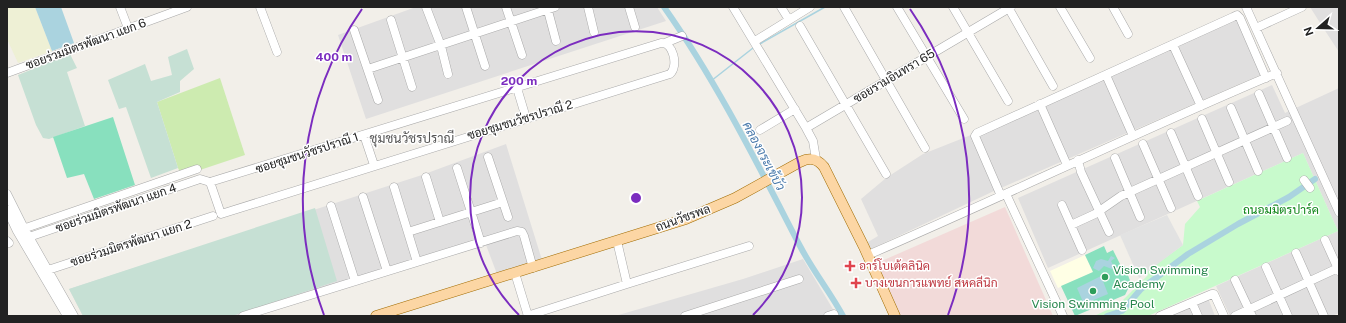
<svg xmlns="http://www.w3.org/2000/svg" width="1346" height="323" viewBox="0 0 1346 323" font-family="'Public Sans',Sarabun,sans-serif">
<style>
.residential{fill:#e0dfdf}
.commercial{fill:#f2dad9}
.education{fill:#ffffe5}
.farmland{fill:#eef0d5}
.grass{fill:#cdebb0}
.wetland{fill:#c6e0d4}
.park{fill:#c8facc}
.pitch{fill:#88e0be}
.parking{fill:#e2e2e2}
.water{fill:#aad3df}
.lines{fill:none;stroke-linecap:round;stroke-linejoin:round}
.stream{stroke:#aad3df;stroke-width:1.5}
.canal{stroke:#aad3df;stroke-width:6}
.minor-casing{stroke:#a9a9a9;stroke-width:9}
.major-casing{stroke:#a06b00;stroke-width:11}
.minor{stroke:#fff;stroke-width:8}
.major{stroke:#fcd6a4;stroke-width:10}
.ring{fill:none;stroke:#7b2cbf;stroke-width:2}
.health-dot{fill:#e0444e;stroke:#fff;stroke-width:1.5}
.leisure-dot{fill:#2e9e5b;stroke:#fff;stroke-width:1.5}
.labels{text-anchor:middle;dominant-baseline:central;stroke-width:3;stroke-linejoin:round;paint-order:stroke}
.street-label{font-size:12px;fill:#222;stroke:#fff}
.park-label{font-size:12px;fill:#0c8416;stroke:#fff}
.health-label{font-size:12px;fill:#be3a42;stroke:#fff;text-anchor:start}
.leisure-label{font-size:12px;fill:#27864d;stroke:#fff;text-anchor:start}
.neighbourhood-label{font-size:13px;fill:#555;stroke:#fff}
.water-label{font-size:13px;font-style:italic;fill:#4a7aab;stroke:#fff}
.centre{fill:#7b2cbf;stroke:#fff;stroke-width:2}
.ring-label{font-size:12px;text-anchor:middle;font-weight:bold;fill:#7b2cbf;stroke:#fff;stroke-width:3;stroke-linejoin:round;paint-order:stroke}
</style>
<rect width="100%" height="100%" fill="#f2efe9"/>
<!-- residential -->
<path class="residential" d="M416,7h241l9,14 -300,98 -28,-84z
M1310,7h29v45l-17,-26z
M1239,11l28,61 -273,119 -123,58 -3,-7 10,-6 -17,-37 25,-21 37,-24 48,-19z
M1272,85l13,28 54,-25v225l-7,3h-102l-14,-30 122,-55 -35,-78 -255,115 -30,-70z
M506,144l36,116 -45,14 -11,-29 -236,71h-167l-14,-27 353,-114z
M803,259l34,57h-222l128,-37z
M1208,298l7,18h-47z"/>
<!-- commercial -->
<path class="commercial" d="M1005,207l48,109h-152l-24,-53z"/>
<!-- education -->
<path class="education" d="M1085,255l8,17 -35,16 -8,-17z"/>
<!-- farmland -->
<path class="farmland" d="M7,7h28l17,44 -34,12 -11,-24z"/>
<!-- grass -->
<path class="grass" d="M220,78l25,77 -63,21 -4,-8 -21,-66z"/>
<!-- wetland -->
<path class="wetland" d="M187,49l7,20 -14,12v11l-23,10 21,66 -27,10 -25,-71 -7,2 -11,-29 37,-16 6,17 21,-6 -4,-18z
M70,54l7,14 -10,4 18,54 -36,13 -6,-1 -7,-13 -18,-50z
M315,208l22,73 -105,35h-149l-14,-27z"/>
<!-- park -->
<path class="park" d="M1303,153l35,78 -190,85h-54l24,-11 30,-30 -1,-4 36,-26 2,-21 15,-17 -3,-6z"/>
<!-- pitch -->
<path class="pitch" d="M113,117l22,68 -41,14 -10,-25 -17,4 -14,-41z
M1104,246l3,7 6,-3 8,16 3,-1 7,18 -6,12 -50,21 -14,-30 32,-14 -8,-17z"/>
<!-- parking -->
<path class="parking" d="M1167,215l16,30 -44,33 -19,-43z"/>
<!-- water -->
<path class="water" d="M35,7h26l13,36 -22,8z
M1111,256l4,2 -4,3 2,4 -1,4 -8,-3 -5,5 -6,-3 3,-7 5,-2 7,2z
M1101,276l7,18 -24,10 -7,-16z"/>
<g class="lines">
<!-- stream -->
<path class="stream" d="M758,45l67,-38
M711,81l42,-33"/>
<!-- canal -->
<path class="canal" d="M664,7c53,75 94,158 136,239 13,25 30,46 43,70
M1107,316l15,-5 19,-22 47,-35 50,-30 51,-27 26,-18"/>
<defs>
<path id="minor" d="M120,7l8,21
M260,7l17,45
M426,7l15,39 7,28
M466,7l19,59
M506,7l16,48
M547,7l9,34
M588,7l6,25
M629,7l6,20
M733,7l73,121 7,13 3,18
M781,7l8,13
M844,7l81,141
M897,7l67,112
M953,7l55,94
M1008,7l45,79
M1060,7l30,51
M1113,7l15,27
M1246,7l93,205
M391,20l21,67
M800,26l86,148
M1256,28l46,-21
M354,30l24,70
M755,41l55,-34
M661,43c12,-1 18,23 9,31l-449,140 -11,-32z
M665,43l17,-7
M1173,45l28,61
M368,69l187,-62
M7,73l180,-66
M1106,75l27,61
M517,88l9,30
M1259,94l28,64
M1040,104l27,61
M1231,108l27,63
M1202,119l27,63
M806,128l205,-121
M760,130l35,-21
M1171,133l27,63
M364,135l10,30
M1143,144l28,64
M488,157l20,60
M1115,158l25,59
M1078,160l3,12 28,60
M457,168l24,75
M426,177l14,45
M1304,180l6,8
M394,187l23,75
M7,194l17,34 50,88
M1006,194l57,122
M1001,196l-26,-60 2,-3 256,-116 4,-2 3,3 26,60
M363,197l24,74
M1062,205l20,45
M331,206l24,75
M7,210l10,21 50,85
M1071,225l24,-11 26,-18 166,-75
M17,231l180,-62
M408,232l95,-30
M23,239l177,-60 10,3
M1325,240l14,31
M7,241l2,2
M617,241l10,43 122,-38
M1296,253l28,63
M868,255c137,-59 271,-124 409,-182
M1266,267l22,49
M48,270l165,-54
M515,273l13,43
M1235,280l17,36
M1193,305l5,11
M243,316l274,-85 5,1 2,4 9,32
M527,316l100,-32
M685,316l114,-37
M828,316l6,-2
M1160,316l52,-22h2l10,22
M1235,316l103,-48"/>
<path id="major" d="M376,316l310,-97 49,-21 65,-36c10,-5 17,-4 24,5l40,80 31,69"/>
</defs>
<!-- minor casing -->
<use href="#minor" class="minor-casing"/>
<!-- major casing -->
<use href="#major" class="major-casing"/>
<!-- minor -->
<use href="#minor" class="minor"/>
<!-- major -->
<use href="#major" class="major"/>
</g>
<!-- distance rings -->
<g class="ring">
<path d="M519 315A166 166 0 1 1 753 315"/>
<path d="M324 315A333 333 0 0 1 362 9M910 9A333 333 0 0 1 948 315"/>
</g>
<!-- markers -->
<g class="health-dot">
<path d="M848 260h4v4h4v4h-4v4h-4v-4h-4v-4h4z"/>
<path d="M854 277h4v4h4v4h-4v4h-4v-4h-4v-4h4z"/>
</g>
<g class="leisure-dot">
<circle cx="1105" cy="277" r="4"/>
<circle cx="1093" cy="291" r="4"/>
</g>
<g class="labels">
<!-- street labels -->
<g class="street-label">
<text transform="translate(86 44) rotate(-20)">ซอยร่วมมิตรพัฒนา แยก 6</text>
<text transform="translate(894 76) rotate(-31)">ซอยรามอินทรา 65</text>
<text transform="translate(520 120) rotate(-17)">ซอยชุมชนวัชรปราณี 2</text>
<text transform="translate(307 153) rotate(-18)">ซอยชุมชนวัชรปราณี 1</text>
<text transform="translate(116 208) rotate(-19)">ซอยร่วมมิตรพัฒนา แยก 4</text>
<text transform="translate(683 218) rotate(-20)">ถนนวัชรพล</text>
<text transform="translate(131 243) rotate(-18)">ซอยร่วมมิตรพัฒนา แยก 2</text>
</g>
<!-- park labels -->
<g class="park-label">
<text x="1281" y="210">ถนอมมิตรปาร์ค</text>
</g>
<!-- health labels -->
<g class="health-label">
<text x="859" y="266">อาร์โบเต้คลินิค</text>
<text x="865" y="283">บางเขนการแพทย์ สหคลีนิก</text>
</g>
<!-- leisure labels -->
<g class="leisure-label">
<text x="1113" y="270">Vision Swimming<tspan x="1113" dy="14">Academy</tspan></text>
<text x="1093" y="304" text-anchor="middle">Vision Swimming Pool</text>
</g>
<!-- neighbourhood labels -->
<g class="neighbourhood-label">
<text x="412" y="138">ชุมชนวัชรปราณี</text>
</g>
<!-- water labels -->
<g class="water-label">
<text transform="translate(764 156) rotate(62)">คลองจระเข้บัว</text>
</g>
</g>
<circle cx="636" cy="198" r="6" class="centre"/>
<g class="ring-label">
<text x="334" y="61">400 m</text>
<text x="519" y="85">200 m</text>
</g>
<!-- border -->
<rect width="1346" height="323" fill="none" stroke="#222222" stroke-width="16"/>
<!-- north arrow -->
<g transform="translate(1318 28) rotate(250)" stroke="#ffffff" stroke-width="3" paint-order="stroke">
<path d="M0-3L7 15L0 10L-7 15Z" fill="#222222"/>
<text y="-6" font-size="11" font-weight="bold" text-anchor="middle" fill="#222222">N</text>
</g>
</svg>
